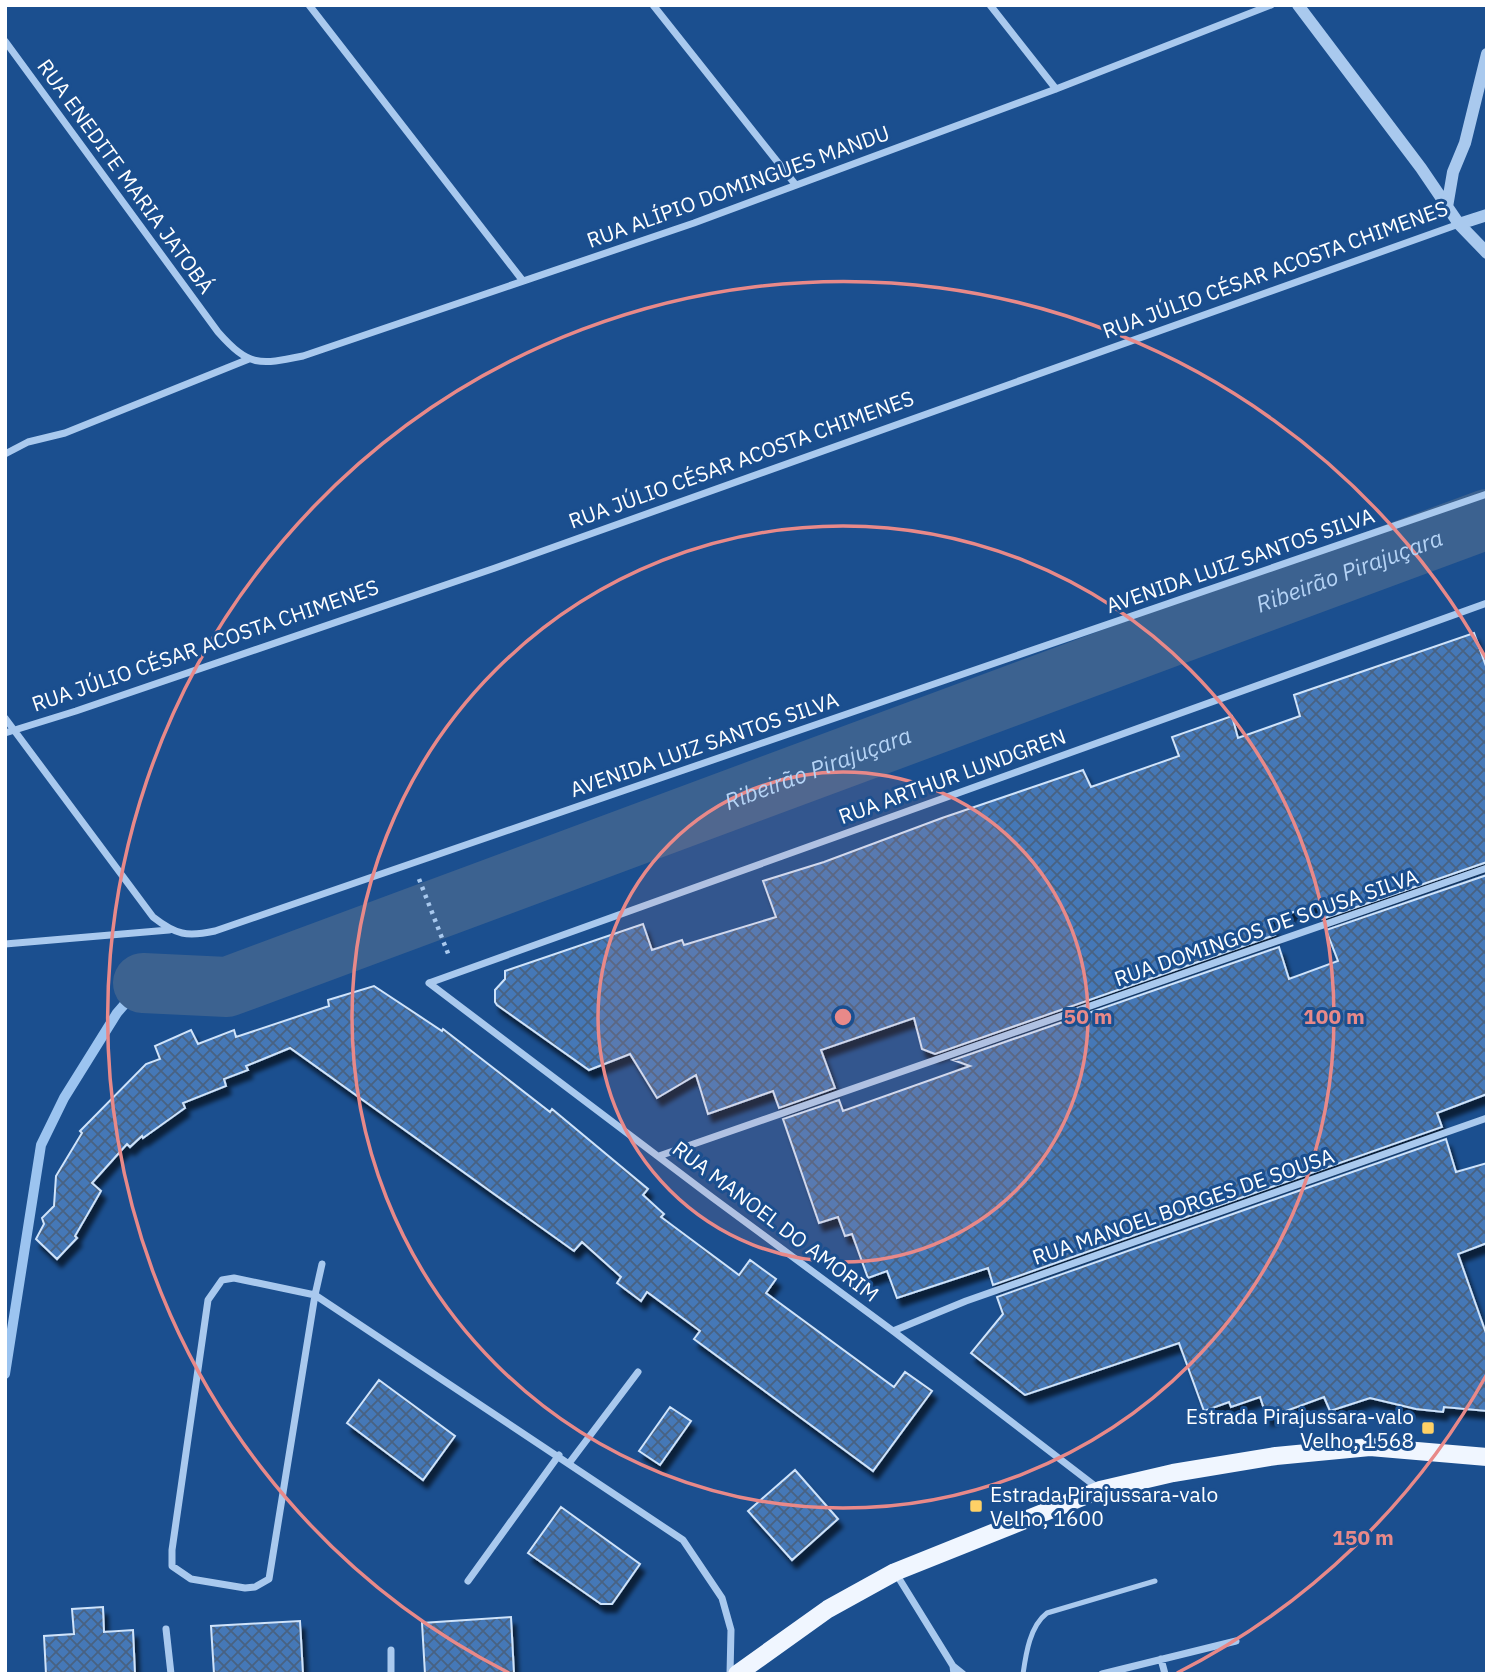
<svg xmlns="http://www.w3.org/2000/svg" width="1492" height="1679" viewBox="0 0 1492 1679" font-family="'IBM Plex Sans',sans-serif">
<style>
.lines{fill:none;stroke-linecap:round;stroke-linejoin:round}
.stream{stroke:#9cc4f0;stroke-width:10}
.river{stroke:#3c6290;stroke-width:60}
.building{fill:url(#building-cross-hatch);stroke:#cfe3fa;stroke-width:2;filter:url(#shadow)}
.path{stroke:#a9c9ee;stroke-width:4.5;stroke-dasharray:3.5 5;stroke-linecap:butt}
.service{stroke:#a9c9ee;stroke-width:5}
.minor{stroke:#a9c9ee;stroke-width:7}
.tertiary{stroke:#a9c9ee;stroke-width:12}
.primary{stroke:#f0f6ff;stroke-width:18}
.ring{fill:none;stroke:#e88989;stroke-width:3.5}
.poi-dot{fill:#ffd166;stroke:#1b4f8f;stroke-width:2.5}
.labels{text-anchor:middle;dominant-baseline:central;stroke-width:6;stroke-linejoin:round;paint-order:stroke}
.street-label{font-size:21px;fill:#fff;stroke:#1b4f8f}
.poi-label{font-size:21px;fill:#fff;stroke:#1b4f8f;text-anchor:end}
.water-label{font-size:23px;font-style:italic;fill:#b5d3f5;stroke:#1b4f8f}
.centre{fill:#e88989;stroke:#1b4f8f;stroke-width:3.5}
.ring-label{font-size:21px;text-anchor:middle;font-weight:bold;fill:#e88989;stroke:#1b4f8f;stroke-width:6;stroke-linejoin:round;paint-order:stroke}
</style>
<defs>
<pattern id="building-cross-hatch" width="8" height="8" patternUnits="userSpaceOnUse" patternTransform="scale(1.75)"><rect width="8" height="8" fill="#4478b7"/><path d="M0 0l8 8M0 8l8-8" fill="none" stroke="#486282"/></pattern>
<filter id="shadow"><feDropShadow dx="4.5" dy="8" stdDeviation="2" flood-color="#0009"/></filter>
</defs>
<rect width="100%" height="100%" fill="#1b4f8f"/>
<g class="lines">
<!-- stream -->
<path class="stream" d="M5,1374l36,-229 23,-47 53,-85 26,-30"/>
<!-- river -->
<path class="river" id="s1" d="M143,983l84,4 1260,-468"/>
</g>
<!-- building -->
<path class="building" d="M1474,633l13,36v193l-165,57 -5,-14 -47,14 5,16 -340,119 -13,-5 -8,-31 -93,32 14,38 -56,20 -6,-17 -65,23 -12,-39 -39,23 -27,-44 -41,16 -92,-65 -2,-3v-12l10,-11v-8l138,-47 9,26 30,-10 2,5 92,-28 -13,-36 61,-19 118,-44 141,-48 8,17 88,-31 -7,-19 60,-21 6,22 62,-22 -6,-21z
M1487,875v219l-50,19 5,14 -449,158 -5,-17 -91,30 -10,-27 -19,7 -16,-44 -7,2 -7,-19 -19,6 -36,-104 56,-19 4,11 127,-45 -17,-6 326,-113 10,32 49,-18 -12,-31z
M374,986l68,45 1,-2 107,83 2,-3 96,80 -5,6 21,19 -3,3 78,58 11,-15 26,19 -10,14 128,94 11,-15 27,19 -59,80 -179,-132 6,-8 -53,-39 -6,9 -24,-18 4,-6 -39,-35 -8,9 -284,-203 -44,18 2,4 -24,9 2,7 -43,17 2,5 -42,30 -1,-2 -12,11 -3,-3 -35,39 9,8 -26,45 2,2 -20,21 -21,-20 8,-15 -2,-6 12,-12 2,-30 26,-43 -2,-2 66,-67 14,-5 -5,-13 36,-16 7,14 36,-14 2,7 93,-31 -1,-6z
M1446,1139l10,33 31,-9v80l-29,11 29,82v75l-43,-4 -1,5 -27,-3 -46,-11 -40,13 -6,-14 -57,21 -7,-21 -29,10 -2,-5 -25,9 -25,-68 -154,52 -54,-42 32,-39 -6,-17z
M379,1380l76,56 -32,44 -76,-57z
M670,1407l21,14 -31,44 -21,-14z
M795,1470l43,49 -46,41 -44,-49z
M561,1507l79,57 -28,40h-11l-73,-51z
M103,1607l1,25 29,-2 2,44h-89l-2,-38 30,-2 -2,-25z
M511,1617l3,57h-89l-3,-51z
M300,1621l3,53h-89l-3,-48z"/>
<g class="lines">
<!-- path -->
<path class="path" d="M419,879l30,77"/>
<!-- service -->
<path class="service" d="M1023,1674c3,-21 7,-48 24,-61l108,-32"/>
<!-- minor -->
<path class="minor" d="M309,5l214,276
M653,5l142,179
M990,5l66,84
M5,41l213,291c31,35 41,33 85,24l391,-133 362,-134 215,-84
M5,454l23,-12 37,-9 184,-74
M5,718l148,199c23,18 34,20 62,14l1272,-437
M5,733l71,-22 419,-143 964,-344
M5,944l164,-14
M429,983l1058,-380
M429,983l284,215 180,133 206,158
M659,1156l828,-288
M322,1264l-7,31 -46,284 -14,8 -10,1 -54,-9 -19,-13v-16l36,-250 14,-20 12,-2 81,17 368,245 39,58 9,32 -1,44
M893,1331l73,-30 521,-183
M570,1462l68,-90
M895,1572l58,94 1,8
M468,1581l91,-126
M166,1629l5,45
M1161,1659l4,15
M953,1666l10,8
M391,1674v-24
M1102,1674l134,-33"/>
<!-- tertiary -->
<path class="tertiary" d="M1298,5l123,163 38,56 28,29
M1447,207l6,-35 12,-29 22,-89
M1459,224l28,-9"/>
<!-- primary -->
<path class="primary" d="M737,1674l91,-65 67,-37 205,-82 73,-17 103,-17 94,-9 117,10"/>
</g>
<!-- distance rings -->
<circle cx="843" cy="1017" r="245" fill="#e88989" fill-opacity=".12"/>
<g class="ring">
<circle cx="843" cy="1017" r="245"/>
<circle cx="843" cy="1017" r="491"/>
<path d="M1487 1374A736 736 0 0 1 1177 1673M509 1673A736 736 0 1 1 1487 660"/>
</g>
<!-- markers -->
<g class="poi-dot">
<rect x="1421" y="1421" width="14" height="14" rx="3.5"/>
<rect x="969" y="1499" width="14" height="14" rx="3.5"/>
</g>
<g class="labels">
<!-- street labels -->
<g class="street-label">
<text transform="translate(126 176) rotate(54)">RUA ENEDITE MARIA JATOBÁ</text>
<text transform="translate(738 186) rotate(-20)">RUA ALÍPIO DOMINGUES MANDU</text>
<text transform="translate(1275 269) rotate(-20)">RUA JÚLIO CÉSAR ACOSTA CHIMENES</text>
<text transform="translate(741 459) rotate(-20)">RUA JÚLIO CÉSAR ACOSTA CHIMENES</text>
<text transform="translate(1240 560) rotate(-19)">AVENIDA LUIZ SANTOS SILVA</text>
<text transform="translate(205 645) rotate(-19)">RUA JÚLIO CÉSAR ACOSTA CHIMENES</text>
<text transform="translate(704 744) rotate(-19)">AVENIDA LUIZ SANTOS SILVA</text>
<text transform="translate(952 776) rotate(-20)">RUA ARTHUR LUNDGREN</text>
<text transform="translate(1266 927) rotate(-19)">RUA DOMINGOS DE SOUSA SILVA</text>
<text transform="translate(1183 1206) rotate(-19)">RUA MANOEL BORGES DE SOUSA</text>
<text transform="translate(776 1221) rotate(37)">RUA MANOEL DO AMORIM</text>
</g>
<!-- poi labels -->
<g class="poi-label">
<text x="1414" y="1416">Estrada Pirajussara-valo<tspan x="1414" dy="24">Velho, 1568</tspan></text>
<text x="990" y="1494" text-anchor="start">Estrada Pirajussara-valo<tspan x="990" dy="24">Velho, 1600</tspan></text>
</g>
<!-- water labels -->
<g class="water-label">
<text stroke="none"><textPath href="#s1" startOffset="1281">Ribeirão Pirajuçara</textPath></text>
<text stroke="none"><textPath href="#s1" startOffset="714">Ribeirão Pirajuçara</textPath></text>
</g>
</g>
<circle cx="843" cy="1017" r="10" class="centre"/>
<g class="ring-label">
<text x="1088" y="1024">50 m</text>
<text x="1334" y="1024">100 m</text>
<text x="1363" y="1545">150 m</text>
</g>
<!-- border -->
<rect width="1492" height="1679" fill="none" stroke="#ffffff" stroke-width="14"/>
</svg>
